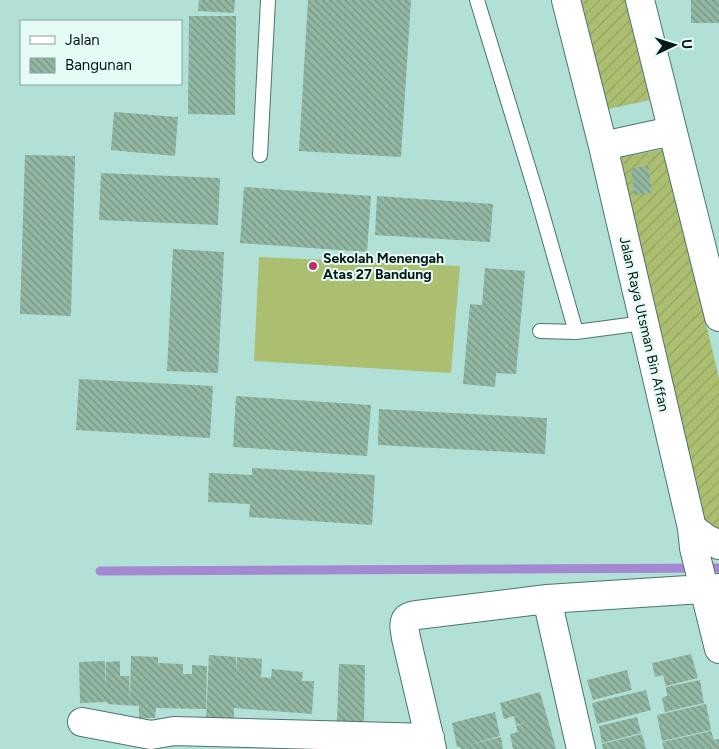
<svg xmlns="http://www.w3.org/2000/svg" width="719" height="749" viewBox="0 0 719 749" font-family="Figtree,sans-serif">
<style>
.garden{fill:url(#garden-furrows)}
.pitch{fill:#acbf70}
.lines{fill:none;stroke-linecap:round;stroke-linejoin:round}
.stream{stroke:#a389d2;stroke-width:9}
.building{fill:url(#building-back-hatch)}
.lane-casing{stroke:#4a766d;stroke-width:16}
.street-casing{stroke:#4a766d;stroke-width:30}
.lane{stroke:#fff;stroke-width:14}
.street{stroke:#fff;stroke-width:28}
.poi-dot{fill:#bb306a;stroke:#e4fbf6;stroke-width:2}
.labels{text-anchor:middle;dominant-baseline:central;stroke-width:4;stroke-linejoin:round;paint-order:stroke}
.poi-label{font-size:14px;font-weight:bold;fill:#061815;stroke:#e4fbf6;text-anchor:start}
.street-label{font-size:14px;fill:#061815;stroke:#e4fbf6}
</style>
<defs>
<pattern id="garden-furrows" width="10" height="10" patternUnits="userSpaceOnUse" patternTransform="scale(1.25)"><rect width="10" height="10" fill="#acbf70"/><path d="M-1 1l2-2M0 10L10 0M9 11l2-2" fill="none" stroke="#92a360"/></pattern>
<pattern id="building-back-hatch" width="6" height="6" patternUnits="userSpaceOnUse" patternTransform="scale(1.25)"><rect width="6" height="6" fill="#92b7a2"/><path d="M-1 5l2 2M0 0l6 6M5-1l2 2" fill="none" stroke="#759483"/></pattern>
</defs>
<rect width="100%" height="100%" fill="#b1e0d6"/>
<!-- garden -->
<path class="garden" d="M581,0h46l23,100 -42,9z
M664,149l55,229v155l-14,-10 -87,-365z"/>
<!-- pitch -->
<path class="pitch" d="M259,257l201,9 -9,107 -197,-12z"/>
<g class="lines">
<!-- stream -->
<path class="stream" d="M100,571l619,-3"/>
</g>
<!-- building -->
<path class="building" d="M199,0h36l-1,13 -36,-2z
M308,0h103l-10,157 -102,-6z
M691,0h28v23h-28z
M189,16h47l-1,99 -47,-1z
M114,112l64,5 -3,39 -64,-6z
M25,155l50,1 -4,160 -51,-2z
M648,166l4,27 -18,2 -3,-27z
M101,173l119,5 -2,47 -119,-5z
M244,187l127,9 -4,56 -127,-9z
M377,196l116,8 -3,38 -115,-7z
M173,249l51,3 -6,121 -51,-2z
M485,268l40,3 -9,103 -20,-1 -1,14 -32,-3 7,-80 12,1z
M79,379l134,7 -3,52 -134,-8z
M236,396l135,9 -4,51 -134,-9z
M379,409l168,9 -2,36 -167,-9z
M252,468l123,7 -3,50 -123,-8 1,-13 -42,-2 1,-29 43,2z
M691,654l7,24 -32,8 -3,-11 -8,2 -3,-14z
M209,655l27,2v18l1,-18 25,2 -1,18 10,1 1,-9 31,3 -1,9h12l-2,33 -78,-6v12l-28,-1z
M131,656l27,1v6l25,1v10h9v-9l15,1 -1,43 -50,-1 -1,10h-16v-12l-31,-2 -1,-2 -27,1 -1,-41 26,-1 1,29v-28l14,-1v15h9l1,24z
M339,664l26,1 -1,58 -27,-1z
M627,670l5,20 -39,10 -6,-20z
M700,680l4,23 -39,9 -3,-14 5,-2 -1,-9z
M646,690l5,20 -54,14 -5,-21z
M540,692l16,57h-43l-3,-15 8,-2 -2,-6 12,-4 -12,3 -2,-9 -10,3 -4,-16z
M706,704l5,26 -49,11 -5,-26z
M495,712l5,24 -32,9 33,-8 2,12h-42l-1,-2h-3l-5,-24z
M637,717l4,16 -39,10 -3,-17z
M711,731l3,9 5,-1v10h-55l-2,-7z
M642,734l4,15h-43l-1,-5z"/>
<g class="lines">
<defs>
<path id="lane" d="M477,0l61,199 38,133
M260,155l8,-155
M540,331l36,1 68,-9"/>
<path id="street" d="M566,0l37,146 89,382 2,20 25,101
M640,0l79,317
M603,146l69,-15
M692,528l15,11 12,6
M547,599l34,150
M82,722l69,13 23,-4 256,7
M432,749l-26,-111c-2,-14 -5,-21 11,-23l130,-16 172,-11"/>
</defs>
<!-- lane casing -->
<use href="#lane" class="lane-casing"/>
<!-- street casing -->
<use href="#street" class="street-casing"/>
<!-- lane -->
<use href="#lane" class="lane"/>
<!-- street -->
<use href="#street" class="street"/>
</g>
<!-- markers -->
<circle class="poi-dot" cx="313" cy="266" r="5"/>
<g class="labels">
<!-- poi labels -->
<g class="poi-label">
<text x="323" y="258">Sekolah Menengah<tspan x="323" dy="16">Atas 27 Bandung</tspan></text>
</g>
<!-- street labels -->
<g class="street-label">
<text transform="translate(644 324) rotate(77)">Jalan Raya Utsman Bin Affan</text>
</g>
</g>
<!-- legend -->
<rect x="20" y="20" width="162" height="65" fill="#e4fbf6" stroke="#8ba09c"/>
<rect x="30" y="36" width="25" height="8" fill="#ffffff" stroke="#8ba09c"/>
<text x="65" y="45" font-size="15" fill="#061815">Jalan</text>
<rect x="30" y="58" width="25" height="15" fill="url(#building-back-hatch)" stroke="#8ba09c"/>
<text x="65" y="70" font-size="15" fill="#061815">Bangunan</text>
<!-- north arrow -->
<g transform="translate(674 45) rotate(86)" stroke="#e4fbf6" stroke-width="4" paint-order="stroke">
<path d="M0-4L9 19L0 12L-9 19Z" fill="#061815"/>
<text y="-8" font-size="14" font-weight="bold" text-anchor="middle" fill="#061815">U</text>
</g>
</svg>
